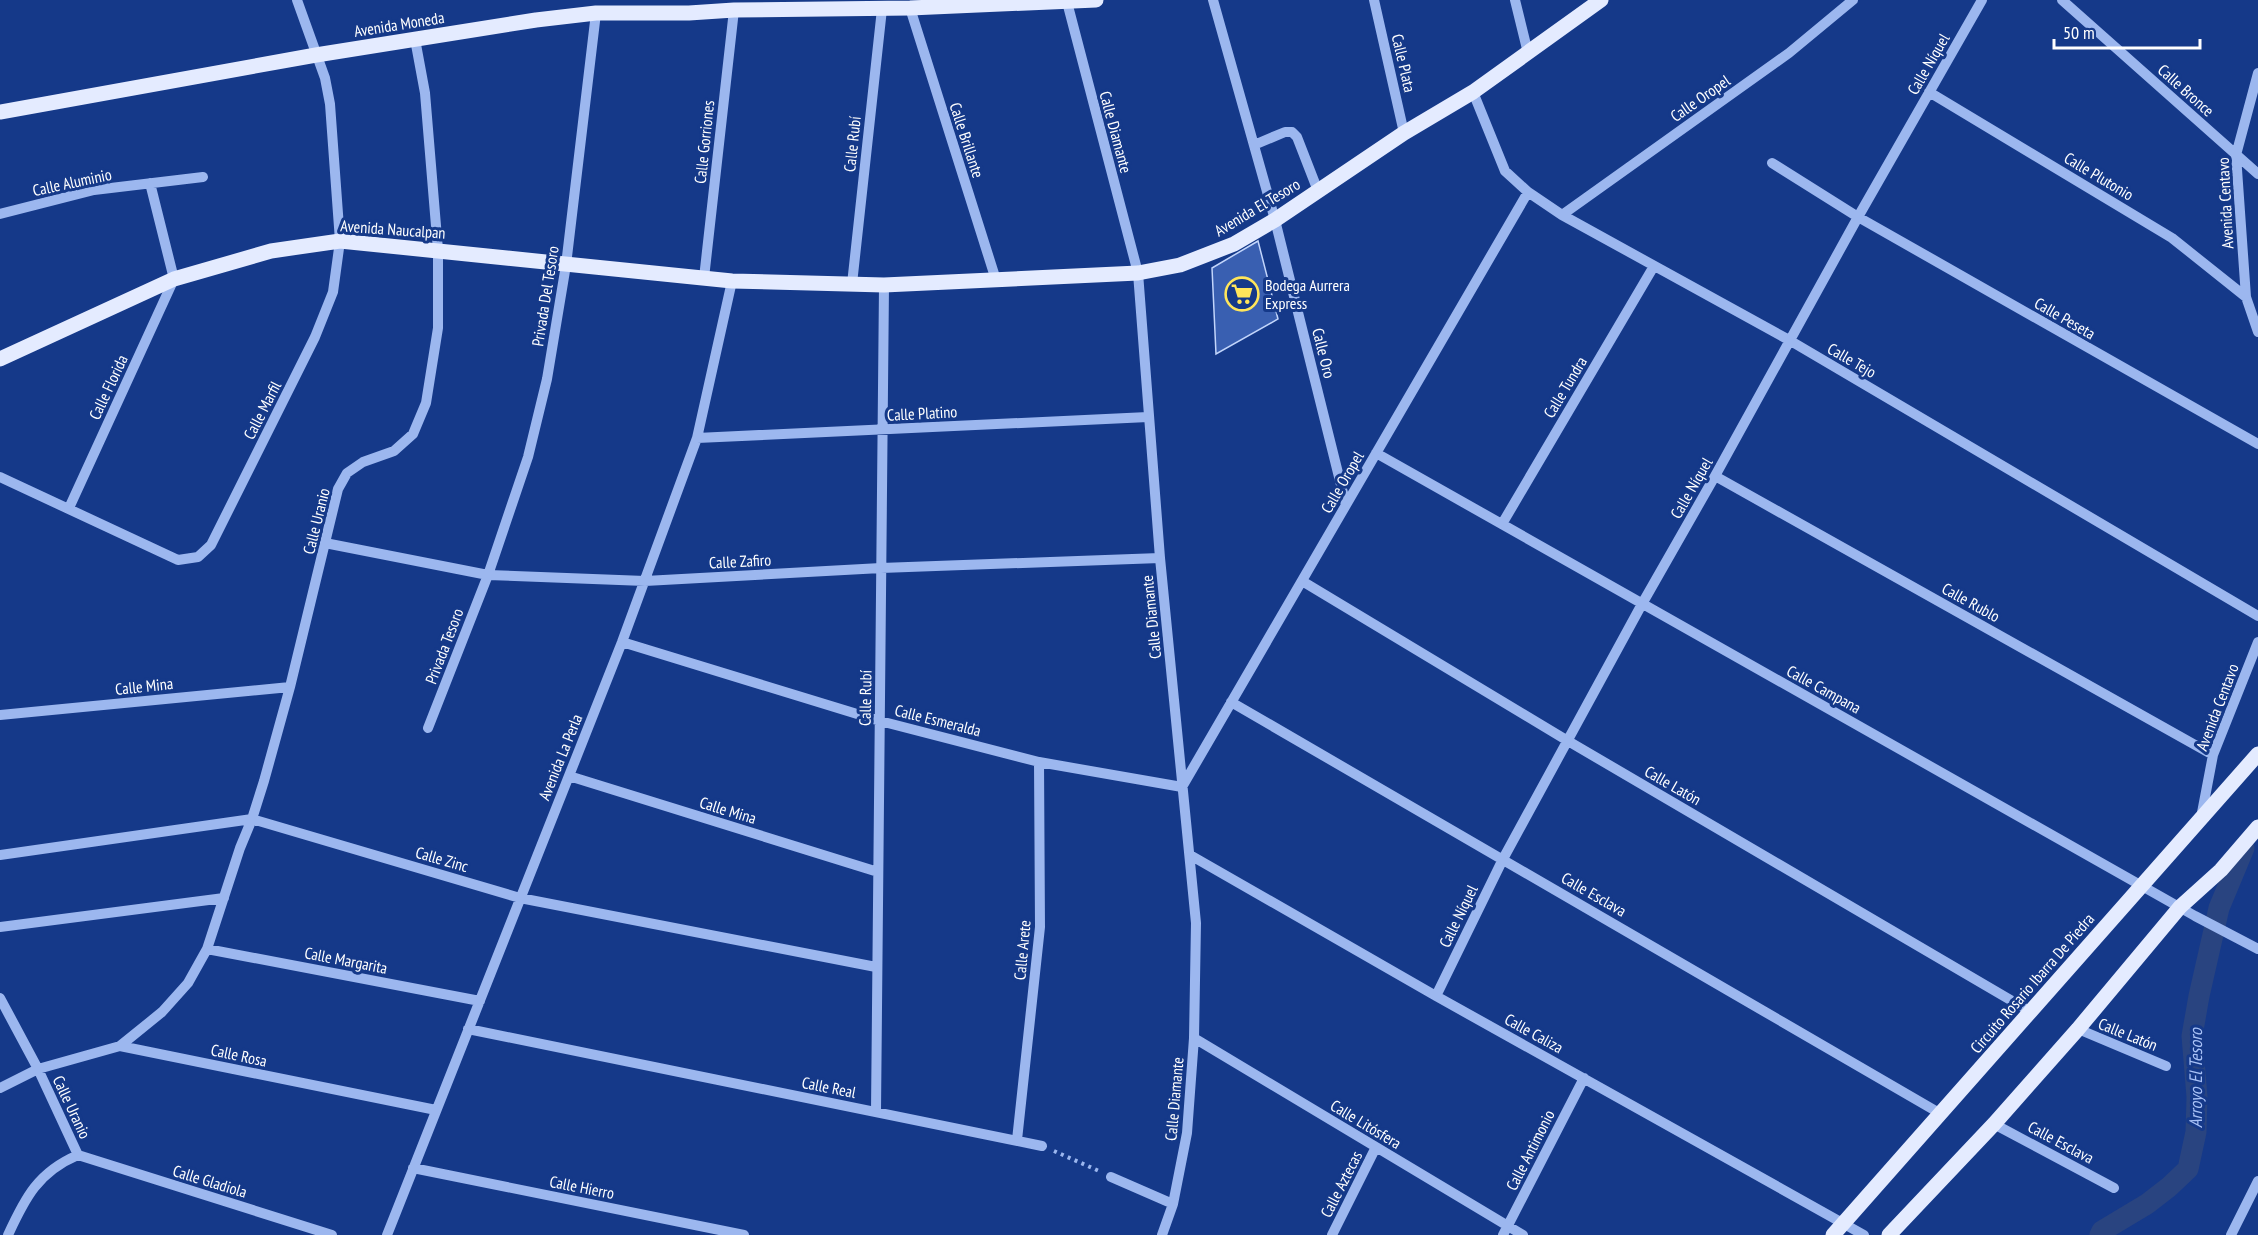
<svg xmlns="http://www.w3.org/2000/svg" width="2258" height="1235" viewBox="0 0 2258 1235" font-family="'PT Sans Narrow',sans-serif">
<style>
.lines{fill:none;stroke-linecap:round;stroke-linejoin:round}
.canal{stroke:#294480;stroke-width:21}
.building{fill:#395fb1;stroke:#c2d5fb;stroke-width:1.5}
.path{stroke:#9cb7ef;stroke-width:4;stroke-dasharray:3 4.5;stroke-linecap:butt}
.minor{stroke:#9cb7ef;stroke-width:10}
.major{stroke:#e4ebff;stroke-width:15}
.labels{text-anchor:middle;dominant-baseline:central;stroke-width:6;stroke-linejoin:round;paint-order:stroke}
.street-label{font-size:16px;fill:#fff;stroke:#153989}
.poi-label{font-size:16px;fill:#fff;stroke:#153989;text-anchor:start}
.water-label{font-size:18px;font-style:italic;fill:#a8c1f6;stroke:#153989}
</style>
<rect width="100%" height="100%" fill="#153989"/>
<g class="lines">
<!-- canal -->
<path class="canal" d="M2100,1235l2,-4 45,-27 22,-17 19,-18 8,-37 1,-35 -5,-61 7,-40 20,-88 25,-60"/>
</g>
<!-- building -->
<path class="building" d="M1258,241l20,78 -62,35 -4,-86z"/>
<g class="lines">
<!-- path -->
<path class="path" d="M1054,1151l45,20"/>
<!-- minor -->
<path class="minor" d="M1213,0l62,220 71,285
M1374,0l30,133
M1515,0l13,53
M2062,0l196,174
M1067,2l71,271 22,285 36,365 -2,115 -7,95 -14,71 -11,31
M910,8l86,272
M2258,73l-22,82 10,142 12,35
M1473,92l32,79 23,21 34,23 227,125 469,276
M1929,92l243,146 74,59
M1254,145l31,-13h7l5,5 21,54
M1772,163l86,54 400,227
M0,214l94,-24 109,-13
M1562,215l227,-162 64,-53
M704,278l30,-268
M852,284l30,-275
M697,438l451,-21
M1376,453l819,463 63,33
M1715,476l498,279
M0,477l178,83 20,-3 13,-12 104,-208 18,-45 7,-51 -10,-137 -5,-26 -28,-78
M69,508l105,-229 -24,-96
M1502,524l152,-258
M325,543l163,32 157,6 236,-13 279,-10
M1302,581l266,160 463,271
M622,642l258,79 159,41 143,25 346,-595
M1231,702l710,412
M0,715l290,-28
M428,728l60,-153 40,-118 19,-78 19,-114 30,-252
M569,776l309,96
M2201,818l12,-63 45,-113
M0,855l252,-36 268,79 356,69
M1190,855l246,141 428,239
M0,927l224,-29
M207,949l273,52
M1436,996l67,-137 139,-255 73,-128 143,-259 124,-217
M0,998l38,71 40,86
M468,1029l574,117
M2078,1029l88,37
M1194,1038l329,197
M120,1046l42,-34 26,-29 19,-34 33,-101 12,-29 12,-38 26,-94 48,-198 9,-16 16,-11 31,-11 19,-17 13,-31 12,-75v-78l-13,-157 -10,-54
M0,1088l38,-19 82,-23 316,64
M876,1112l8,-827
M1994,1124l120,64
M1017,1140l23,-213 -1,-165
M78,1155l254,80
M413,1168l331,67
M1111,1177l62,27
M8,1235c17,-37 30,-63 70,-80
M387,1235l235,-593 75,-204 35,-157
M1332,1235l44,-88
M1503,1235l81,-157
M2231,1235l27,-54"/>
<!-- major -->
<path class="major" d="M0,112l316,-57 220,-35 60,-7h93l45,-3 176,-2 186,-8
M0,359l174,-80 97,-28 69,-10 392,40 152,4 254,-12 42,-8 54,-21 41,-24 129,-87 69,-41 128,-92
M1833,1235l425,-481
M1889,1235l105,-111 84,-95 102,-122 41,-37 37,-43"/>
</g>
<!-- icons -->
<defs>
<symbol id="supermarket-ring" viewBox="-11 -11 22 22"><circle r="9.5" fill="#153989" stroke="#ffe55a" stroke-width="1.5"/><path d="M-6-5.5h2.5l.6 2H6L4.5 2H-2.5L-4.4-4H-6ZM-1.5 3.2a1.3 1.3 0 1 0 .1 0ZM3 3.2a1.3 1.3 0 1 0 .1 0Z" fill="#ffe55a"/></symbol>
</defs>
<g fill-rule="evenodd">
<use href="#supermarket-ring" x="1223" y="275" width="38" height="38"/>
</g>
<g class="labels">
<!-- street labels -->
<g class="street-label">
<text transform="translate(399 24) rotate(-9)">Avenida Moneda</text>
<text transform="translate(1404 63) rotate(77)">Calle Plata</text>
<text transform="translate(1928 64) rotate(-60)">Calle Níquel</text>
<text transform="translate(2186 90) rotate(42)">Calle Bronce</text>
<text transform="translate(1700 98) rotate(-35)">Calle Oropel</text>
<text transform="translate(1116 132) rotate(75)">Calle Diamante</text>
<text transform="translate(967 140) rotate(72)">Calle Brillante</text>
<text transform="translate(704 142) rotate(-84)">Calle Gorriones</text>
<text transform="translate(852 144) rotate(-84)">Calle Rubí</text>
<text transform="translate(2099 176) rotate(31)">Calle Plutonio</text>
<text transform="translate(72 182) rotate(-12)">Calle Aluminio</text>
<text transform="translate(2225 203) rotate(-93)">Avenida Centavo</text>
<text transform="translate(1257 207) rotate(-31)">Avenida El Tesoro</text>
<text transform="translate(393 229) rotate(4)">Avenida Naucalpan</text>
<text transform="translate(545 296) rotate(-81)">Privada Del Tesoro</text>
<text transform="translate(2065 318) rotate(30)">Calle Peseta</text>
<text transform="translate(1324 353) rotate(76)">Calle Oro</text>
<text transform="translate(1852 360) rotate(30)">Calle Tejo</text>
<text transform="translate(108 387) rotate(-65)">Calle Florida</text>
<text transform="translate(1565 387) rotate(-59)">Calle Tundra</text>
<text transform="translate(262 410) rotate(-63)">Calle Marfil</text>
<text transform="translate(922 413) rotate(-3)">Calle Platino</text>
<text transform="translate(1342 482) rotate(-60)">Calle Oropel</text>
<text transform="translate(1691 488) rotate(-60)">Calle Níquel</text>
<text transform="translate(316 521) rotate(-76)">Calle Uranio</text>
<text transform="translate(740 561) rotate(-3)">Calle Zafiro</text>
<text transform="translate(1971 602) rotate(29)">Calle Rublo</text>
<text transform="translate(1151 617) rotate(-96)">Calle Diamante</text>
<text transform="translate(444 646) rotate(-69)">Privada Tesoro</text>
<text transform="translate(144 686) rotate(-6)">Calle Mina</text>
<text transform="translate(1824 689) rotate(29)">Calle Campana</text>
<text transform="translate(865 698) rotate(-89)">Calle Rubí</text>
<text transform="translate(2217 707) rotate(-69)">Avenida Centavo</text>
<text transform="translate(938 720) rotate(14)">Calle Esmeralda</text>
<text transform="translate(560 757) rotate(-68)">Avenida La Perla</text>
<text transform="translate(1673 785) rotate(30)">Calle Latón</text>
<text transform="translate(728 810) rotate(17)">Calle Mina</text>
<text transform="translate(442 859) rotate(16)">Calle Zinc</text>
<text transform="translate(1594 894) rotate(30)">Calle Esclava</text>
<text transform="translate(1458 916) rotate(-64)">Calle Níquel</text>
<text transform="translate(1022 950) rotate(-85)">Calle Arete</text>
<text transform="translate(346 960) rotate(11)">Calle Margarita</text>
<text transform="translate(2032 983) rotate(-49)">Circuito Rosario Ibarra De Piedra</text>
<text transform="translate(1534 1033) rotate(29)">Calle Caliza</text>
<text transform="translate(2128 1034) rotate(22)">Calle Latón</text>
<text transform="translate(239 1055) rotate(12)">Calle Rosa</text>
<text transform="translate(829 1087) rotate(11)">Calle Real</text>
<text transform="translate(1174 1099) rotate(-85)">Calle Diamante</text>
<text transform="translate(72 1107) rotate(65)">Calle Uranio</text>
<text transform="translate(1366 1124) rotate(31)">Calle Litósfera</text>
<text transform="translate(2061 1142) rotate(28)">Calle Esclava</text>
<text transform="translate(1530 1150) rotate(-63)">Calle Antimonio</text>
<text transform="translate(210 1181) rotate(17)">Calle Gladiola</text>
<text transform="translate(1341 1184) rotate(-63)">Calle Aztecas</text>
<text transform="translate(582 1187) rotate(11)">Calle Hierro</text>
</g>
<!-- poi labels -->
<g class="poi-label">
<text x="1265" y="285">Bodega Aurrera<tspan x="1265" dy="18">Express</tspan></text>
</g>
<!-- water labels -->
<g class="water-label">
<text transform="translate(2195 1078) rotate(-90)">Arroyo El Tesoro</text>
</g>
</g>
<!-- scale -->
<path d="M2054 39v9h146v-9" fill="none" stroke="#ffffff" stroke-width="3"/>
<text x="2063" y="39" font-size="18" fill="#ffffff" stroke="#153989" stroke-width="4.5" paint-order="stroke">50 m</text>
</svg>
